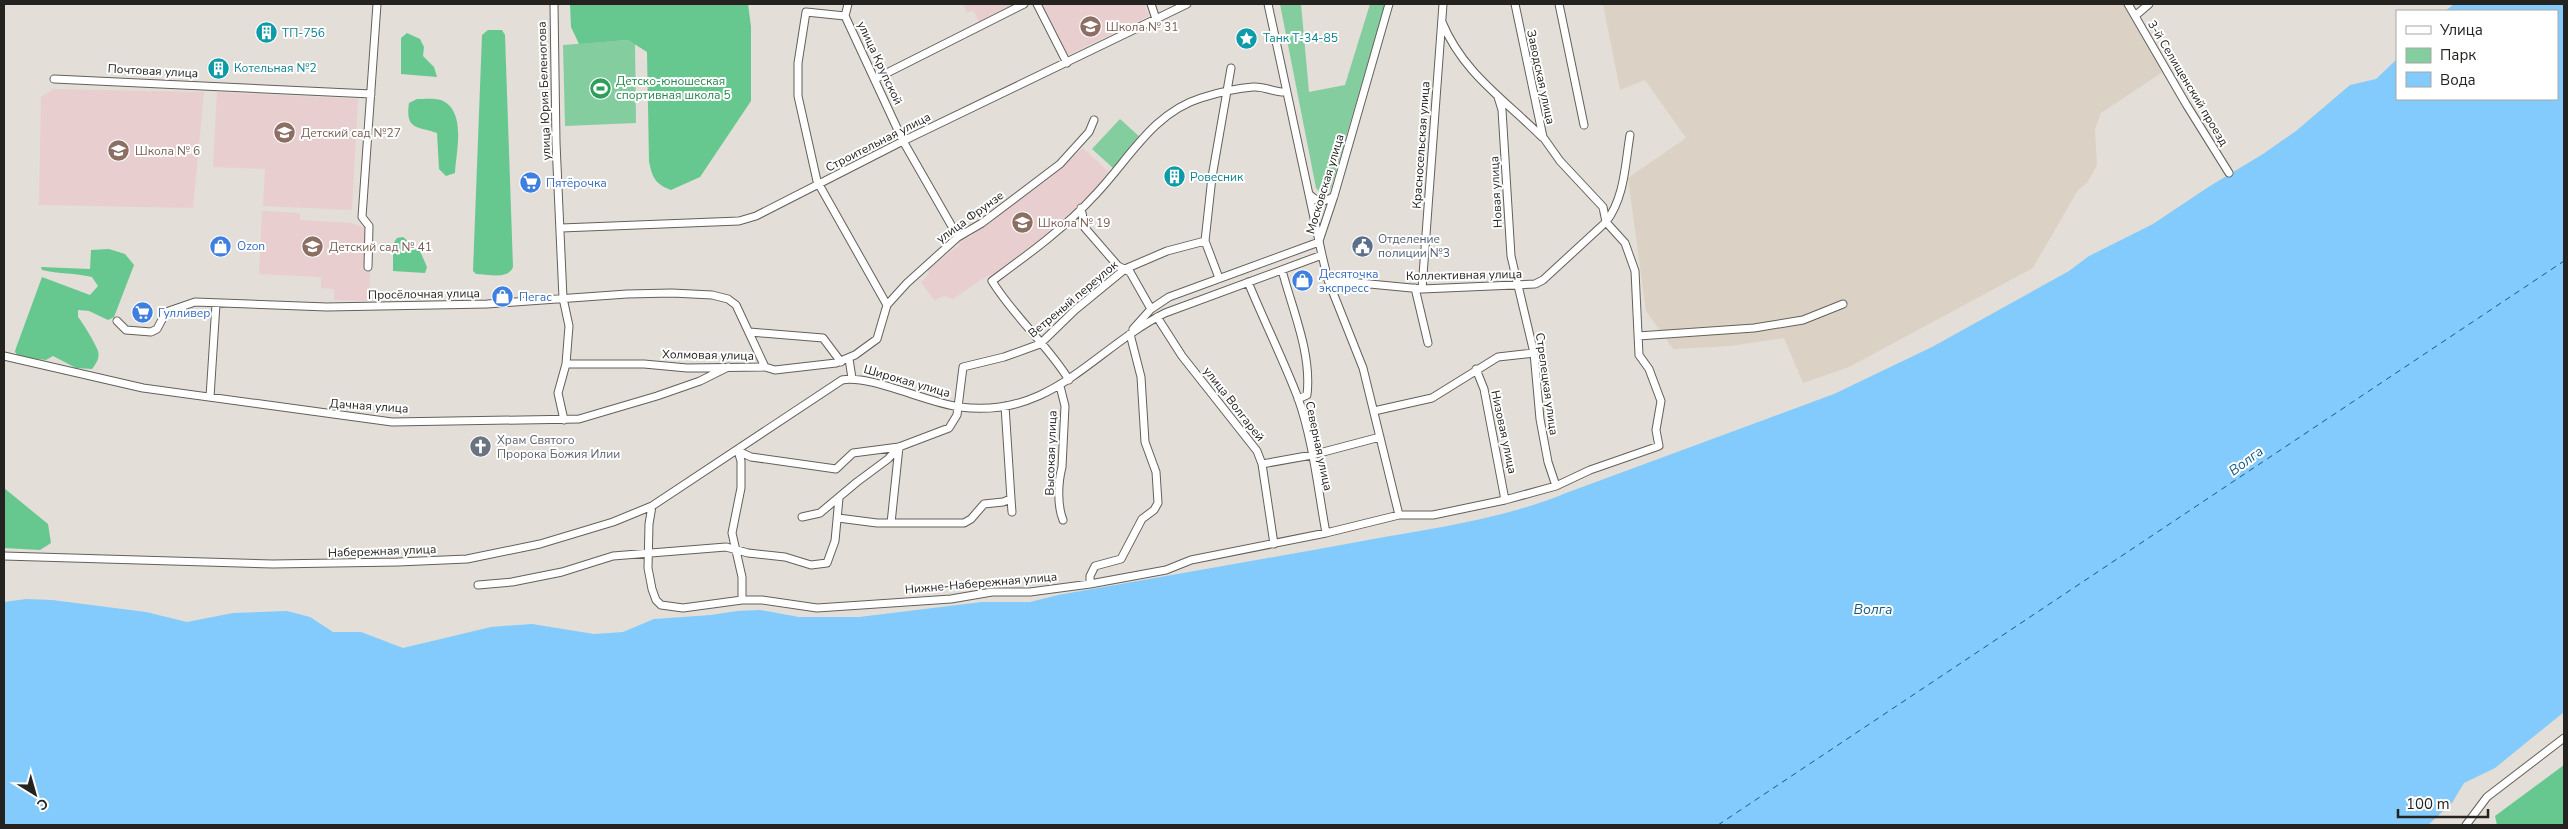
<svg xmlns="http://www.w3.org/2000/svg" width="2568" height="829" viewBox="0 0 2568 829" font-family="'Nunito Sans',sans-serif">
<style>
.built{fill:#dbd2c5}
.education{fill:#e8cecf}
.green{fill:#84cd9f}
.forest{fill:#66c88e}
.water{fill:#82cbfc}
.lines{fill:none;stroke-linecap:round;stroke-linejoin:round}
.ferry{stroke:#145c84;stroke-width:1;stroke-dasharray:6 5;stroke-linecap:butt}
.minor-casing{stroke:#64605a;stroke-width:9}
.minor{stroke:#fff;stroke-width:7}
.labels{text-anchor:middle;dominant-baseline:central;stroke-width:4;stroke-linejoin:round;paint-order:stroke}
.education-label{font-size:12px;fill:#785e54;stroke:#fff;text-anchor:start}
.culture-label{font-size:12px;fill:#0d838f;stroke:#fff;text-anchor:start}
.street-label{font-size:12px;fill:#242320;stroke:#fff}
.leisure-label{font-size:12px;fill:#27864d;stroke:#fff;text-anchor:start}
.shop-label{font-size:12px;fill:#366cbe;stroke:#fff;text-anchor:start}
.service-label{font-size:12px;fill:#4e5e75;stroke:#fff;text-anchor:start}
.worship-label{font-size:12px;fill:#5b616d;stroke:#fff;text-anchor:start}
.water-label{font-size:14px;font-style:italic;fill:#145c84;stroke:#fff}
</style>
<rect width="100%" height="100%" fill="#e3ded8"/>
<!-- built -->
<path class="built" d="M1603,4h522l39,67 -63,42 -6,16 2,36 -10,18 -9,7 -45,78 -184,99 -46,16 -19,-45 -54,8 -57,3 -27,-38 -18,-133 58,-40 -41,-58 -25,10z"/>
<!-- education -->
<path class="education" d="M963,4h50l-34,18 -6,-12 -6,3z
M1042,4h102l5,12 -81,39z
M54,89l150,3 -11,116 -154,-3 2,-108z
M217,92l141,7 -6,111 -89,-4 2,-37 -52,-2z
M1083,148l26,24 -18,22 -46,41 -49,38 -9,3 -34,23 -9,-3 -10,4 -13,-18 8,-8 -2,-4 33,-25 -2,-3 9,-6 2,2 94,-72z
M262,211l38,2v7l50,3 16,5 -2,39 6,7 -1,27 -35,-1v-11l-13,-1v-11l-62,-3z"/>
<!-- green -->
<path class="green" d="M1280,4h21l8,88 36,-7 25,-81h15l-54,184 -3,5 -5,2 -7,-7z
M628,40l7,4 1,79 -71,3 -2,-81z
M1120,119l21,19 -28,30 -21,-19z"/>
<!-- forest -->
<path class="forest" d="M570,4h178l3,23v74l-51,76 -29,13c-16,-6 -19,-13 -22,-29l-2,-109 -19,-12 -49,4 -8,-17z
M488,30h14l3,5 8,232c-5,13 -25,7 -37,7l-3,-3 9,-236z
M407,33l13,6 4,8 -1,9 11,11 3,10 -36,-3v-36z
M417,99c7,0 17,-1 24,1 26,11 15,51 14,73l-9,3 -7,-7 -2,-36c-20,-7 -32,-3 -28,-30z
M403,237l17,14 7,16 -2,6 -32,-2v-27l4,-6z
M109,249l16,5 9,11 -20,52 -6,3 -19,-9 -11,-1v7c5,6 17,26 20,34 2,7 -2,13 -6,18l-16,-1 -23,-12 -7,4 -27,-3 -4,-5 1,-4 26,-71 48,18 8,-9 -6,-9c-17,-4 -33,-3 -50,-7l-1,-3 49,2 1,-19z
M4,488l44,36 3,19 -11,7 -36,-2z
M2564,765v60h-67l-2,-9z"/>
<!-- water -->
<path class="water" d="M2454,4h110v708l-69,56 -31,15 -12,20 -24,22h-2424v-223l22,-3 26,1 94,12 41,10 46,-9 54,-2 23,6 23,15h28l42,16 88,-21 41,-3 62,10 29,-2 31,-13 57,-4 26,-4 23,-1 39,7h60l123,-15h48l28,-7c103,-18 206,-36 310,-55 66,-12 136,-21 198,-47l268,-99 98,-47 137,-76 20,-15 64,-32 57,-38 53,-32 33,-23 54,-46 26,-6 21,-20v40h160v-88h-112z"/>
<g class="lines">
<!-- ferry -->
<path class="ferry" d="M1718,825l846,-564"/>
<defs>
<path id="minor" d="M554,4l2,139 7,155 6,28 -3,38 -8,29 6,27
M848,4l-3,12 58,125 55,96
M1037,4l30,59
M1151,4l5,15
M1268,4l54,251 6,25 35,88 36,147
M1559,4l25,121
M2128,4l58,100 43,69
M845,16l-39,-4 -8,51v33l19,85 70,124
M2135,16l14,-12
M1442,22c21,51 62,77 100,115
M54,79l317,15
M875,79l149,-75
M1498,97l4,13 9,146 23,97 6,66 8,43 8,24
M1309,194c9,9 15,9 25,2
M1081,208l4,20 33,38 12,6 21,37
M561,228l178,-7 17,-5 147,-75 284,-137
M1319,241l15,-45 55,-192
M368,267l1,-41 -7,-9 15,-213
M1282,270c10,39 30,83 25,125l-9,4
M1219,278l-14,-37 7,-64 19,-109
M1328,280l94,9 113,-5 8,-4 63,-58c19,-25 19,-58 24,-87
M1248,282c16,39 35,77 50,116 15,42 20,92 28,135
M1415,288l13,55
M1422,289l21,-285
M1157,317l25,39 75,95 5,13 12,80
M117,321l9,9 25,2 6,-3 9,-17 29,-10 132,5 160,-3 140,-10 45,-1 40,2 16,4 8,6 29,62
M1133,329l18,-20 18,-12 150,-55
M750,332l73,6 18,24
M1638,336l116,-8 49,-8 40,-16
M4,356l139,32 249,34 187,-3 78,-23 43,-15 28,-14
M849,359l3,19
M566,364h78l43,4 78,-1 10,3 61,-7 19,-8 22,-16 10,-34 20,-22 51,-46 24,-14 78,-59 29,-32 5,-12
M1476,369l8,20 21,111
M1069,380c-22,-36 -55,-63 -77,-99 34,-25 74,-54 102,-85 34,-35 58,-83 107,-98 16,-5 36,-10 52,-11 12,-1 22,6 33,5
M1060,386l5,20 -3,61c-4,15 -5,38 1,53
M210,397l6,-93
M1374,411l58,-13 66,-41 36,-4
M738,451l13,6 85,12 17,-16 46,-6 50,-19 8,-13 6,-48 41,-10 36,-13 35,-34 50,-41 42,-18 38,-10
M738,451l3,10v27l-9,45 10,44v23
M1262,464l50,-9 68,-18
M1011,499l1,13
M652,506l-3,18 -1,44 4,21 4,11 5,5 22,3 59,-8h20l55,8 134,-9 41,-7h38l60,-8 76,-14 25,-10 135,-27 73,-18h34l72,-15 51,-14 34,-16 69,-24 -3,-16 5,-29 -12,-32 -10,-14 -4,-84 -10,-28 -19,-21 -3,-15 -43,-46 -17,-24 -28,-133
M802,517l18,-4 37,-31 31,-23 11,-12
M838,518l39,5h87l7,-4 13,-15 19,-2 8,-3 -6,-93
M891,523l8,-76
M4,556l269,8 125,-2 69,-3 73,-15 73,-22 39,-16 190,-126c27,-6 85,23 118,27 92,12 132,-57 205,-94l157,-58
M1090,584v-8l5,-10 26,-7 21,-40 12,-9 4,-7 -2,-31 -11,-30 -4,-65 -11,-43
M478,585l34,-3 50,-10 51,-16 113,-9 22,6 37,4 26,8 16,-2 8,-22 4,-43
M2466,825l21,-28 77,-59"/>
</defs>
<!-- minor casing -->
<use href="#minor" class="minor-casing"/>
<!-- minor -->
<use href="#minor" class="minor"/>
</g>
<!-- icons -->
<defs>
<symbol id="school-disc" viewBox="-11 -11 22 22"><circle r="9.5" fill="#8d6e63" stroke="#fff"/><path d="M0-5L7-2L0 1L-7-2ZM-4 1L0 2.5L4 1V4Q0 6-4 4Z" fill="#fff"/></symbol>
<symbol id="building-disc" viewBox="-11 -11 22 22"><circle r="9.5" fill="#0f9aa8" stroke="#fff"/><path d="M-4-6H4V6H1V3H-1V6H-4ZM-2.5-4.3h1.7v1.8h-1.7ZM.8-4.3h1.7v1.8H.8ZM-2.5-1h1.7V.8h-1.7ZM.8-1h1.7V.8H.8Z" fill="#fff"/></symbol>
<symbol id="sight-disc" viewBox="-11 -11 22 22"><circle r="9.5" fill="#0f9aa8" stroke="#fff"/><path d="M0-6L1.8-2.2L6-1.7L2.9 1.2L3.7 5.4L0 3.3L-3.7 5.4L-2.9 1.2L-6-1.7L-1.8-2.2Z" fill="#fff"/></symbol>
<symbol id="stadium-disc" viewBox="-11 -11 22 22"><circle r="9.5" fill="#2e9e5b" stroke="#fff"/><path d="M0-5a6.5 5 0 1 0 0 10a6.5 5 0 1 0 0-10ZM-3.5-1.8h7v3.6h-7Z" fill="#fff"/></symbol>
<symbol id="supermarket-disc" viewBox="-11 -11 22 22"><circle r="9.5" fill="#3f7fe0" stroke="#fff"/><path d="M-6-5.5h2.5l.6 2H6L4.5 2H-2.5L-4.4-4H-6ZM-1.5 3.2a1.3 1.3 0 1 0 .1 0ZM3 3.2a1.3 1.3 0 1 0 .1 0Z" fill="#fff"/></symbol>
<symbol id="shop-disc" viewBox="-11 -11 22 22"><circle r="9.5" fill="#3f7fe0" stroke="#fff"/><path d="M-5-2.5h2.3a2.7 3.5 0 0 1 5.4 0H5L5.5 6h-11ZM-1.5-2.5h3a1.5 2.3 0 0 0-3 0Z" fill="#fff"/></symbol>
<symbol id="civic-disc" viewBox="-11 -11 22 22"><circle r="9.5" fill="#5c6f8a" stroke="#fff"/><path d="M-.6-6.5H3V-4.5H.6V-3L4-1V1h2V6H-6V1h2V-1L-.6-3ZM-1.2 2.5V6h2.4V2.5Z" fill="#fff"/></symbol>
<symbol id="church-disc" viewBox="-11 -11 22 22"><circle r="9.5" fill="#6b7280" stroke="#fff"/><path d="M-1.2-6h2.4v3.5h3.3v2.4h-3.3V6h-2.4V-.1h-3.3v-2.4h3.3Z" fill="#fff"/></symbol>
</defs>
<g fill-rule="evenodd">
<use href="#school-disc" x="1078" y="14" width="25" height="25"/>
<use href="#building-disc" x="254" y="20" width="25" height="25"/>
<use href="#sight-disc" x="1234" y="26" width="25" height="25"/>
<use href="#building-disc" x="206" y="56" width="25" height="25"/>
<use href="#stadium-disc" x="588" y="76" width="25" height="25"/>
<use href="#school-disc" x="272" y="120" width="25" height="25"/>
<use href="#school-disc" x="106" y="138" width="25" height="25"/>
<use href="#building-disc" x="1162" y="164" width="25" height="25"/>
<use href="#supermarket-disc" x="518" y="170" width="25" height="25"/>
<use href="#school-disc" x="1010" y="210" width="25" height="25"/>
<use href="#shop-disc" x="208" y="234" width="25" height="25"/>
<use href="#civic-disc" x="1350" y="234" width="25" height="25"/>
<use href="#school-disc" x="300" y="234" width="25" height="25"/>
<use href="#shop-disc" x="1290" y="268" width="25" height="25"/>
<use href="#shop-disc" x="490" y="284" width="25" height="25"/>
<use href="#supermarket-disc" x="130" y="300" width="25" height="25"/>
<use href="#church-disc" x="468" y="434" width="25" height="25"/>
</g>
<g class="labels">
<!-- education labels -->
<g class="education-label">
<text x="1106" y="27">Школа № 31</text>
<text x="301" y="133">Детский сад №27</text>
<text x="135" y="151">Школа № 6</text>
<text x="1038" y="223">Школа № 19</text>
<text x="329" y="247">Детский сад № 41</text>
</g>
<!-- culture labels -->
<g class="culture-label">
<text x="282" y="33">ТП-756</text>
<text x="1263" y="38">Танк Т-34-85</text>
<text x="234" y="68">Котельная №2</text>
<text x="1190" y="177">Ровесник</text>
</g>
<!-- street labels -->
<g class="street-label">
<text transform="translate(880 63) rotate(65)">улица Крупской</text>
<text transform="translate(153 71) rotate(3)">Почтовая улица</text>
<text transform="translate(1541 77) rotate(78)">Заводская улица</text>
<text transform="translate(2188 83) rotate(59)">3-й Селищенский проезд</text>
<text transform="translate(544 91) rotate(-92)">улица Юрия Беленогова</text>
<text transform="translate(878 142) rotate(-27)">Строительная улица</text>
<text transform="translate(1421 145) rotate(-86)">Красносельская улица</text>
<text transform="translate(1325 184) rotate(-73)">Московская улица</text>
<text transform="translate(1496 192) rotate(-93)">Новая улица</text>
<text transform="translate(970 217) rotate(-36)">улица Фрунзе</text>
<text transform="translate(1464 275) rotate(-1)">Коллективная улица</text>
<text transform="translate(424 294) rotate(-1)">Просёлочная улица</text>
<text transform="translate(1073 299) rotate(-40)">Ветреный переулок</text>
<text transform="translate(708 355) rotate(1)">Холмовая улица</text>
<text transform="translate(907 381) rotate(16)">Широкая улица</text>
<text transform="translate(1547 384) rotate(82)">Стрелецкая улица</text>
<text transform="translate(1234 404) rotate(52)">улица Волгарей</text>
<text transform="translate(369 406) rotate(4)">Дачная улица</text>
<text transform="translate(1504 432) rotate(78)">Низовая улица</text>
<text transform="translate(1319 446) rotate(78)">Северная улица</text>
<text transform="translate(1051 453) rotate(-88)">Высокая улица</text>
<text transform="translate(382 551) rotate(-2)">Набережная улица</text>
<text transform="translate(981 583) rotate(-5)">Нижне-Набережная улица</text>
</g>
<!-- leisure labels -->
<g class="leisure-label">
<text x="616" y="81">Детско-юношеская<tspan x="616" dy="14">спортивная школа 5</tspan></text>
</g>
<!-- shop labels -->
<g class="shop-label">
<text x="546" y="183">Пятёрочка</text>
<text x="237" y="246">Ozon</text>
<text x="1319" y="274">Десяточка<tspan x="1319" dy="14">экспресс</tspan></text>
<text x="519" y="297">Пегас</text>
<text x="158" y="313">Гулливер</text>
</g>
<!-- service labels -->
<g class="service-label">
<text x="1378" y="239">Отделение<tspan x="1378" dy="14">полиции №3</tspan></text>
</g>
<!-- worship labels -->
<g class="worship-label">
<text x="497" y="440">Храм Святого<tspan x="497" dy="14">Пророка Божия Илии</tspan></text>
</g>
<!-- water labels -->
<g class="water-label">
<text transform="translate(2246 461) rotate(-37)">Волга</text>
<text x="1873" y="609">Волга</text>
</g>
</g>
<!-- border -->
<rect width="2568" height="829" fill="none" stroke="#242320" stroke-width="10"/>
<!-- legend -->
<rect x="2396" y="10" width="162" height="90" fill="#ffffff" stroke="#a7a7a6"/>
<rect x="2406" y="26" width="25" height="8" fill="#ffffff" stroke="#a7a7a6"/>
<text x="2440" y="35" font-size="15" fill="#242320">Улица</text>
<rect x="2406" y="48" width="25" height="15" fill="#84cd9f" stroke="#a7a7a6"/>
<text x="2440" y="60" font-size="15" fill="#242320">Парк</text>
<rect x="2406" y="72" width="25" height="15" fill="#82cbfc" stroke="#a7a7a6"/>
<text x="2440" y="85" font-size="15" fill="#242320">Вода</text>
<!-- north arrow -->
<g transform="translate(35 794) rotate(143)" stroke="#ffffff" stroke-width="4" paint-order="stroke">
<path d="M0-4L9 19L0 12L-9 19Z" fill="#242320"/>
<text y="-8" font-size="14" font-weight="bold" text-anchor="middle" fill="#242320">С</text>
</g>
<!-- scale -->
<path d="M2398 809v8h90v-8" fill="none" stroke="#242320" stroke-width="2.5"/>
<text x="2406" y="809" font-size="15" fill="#242320" stroke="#ffffff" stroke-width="4" paint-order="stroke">100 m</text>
</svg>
